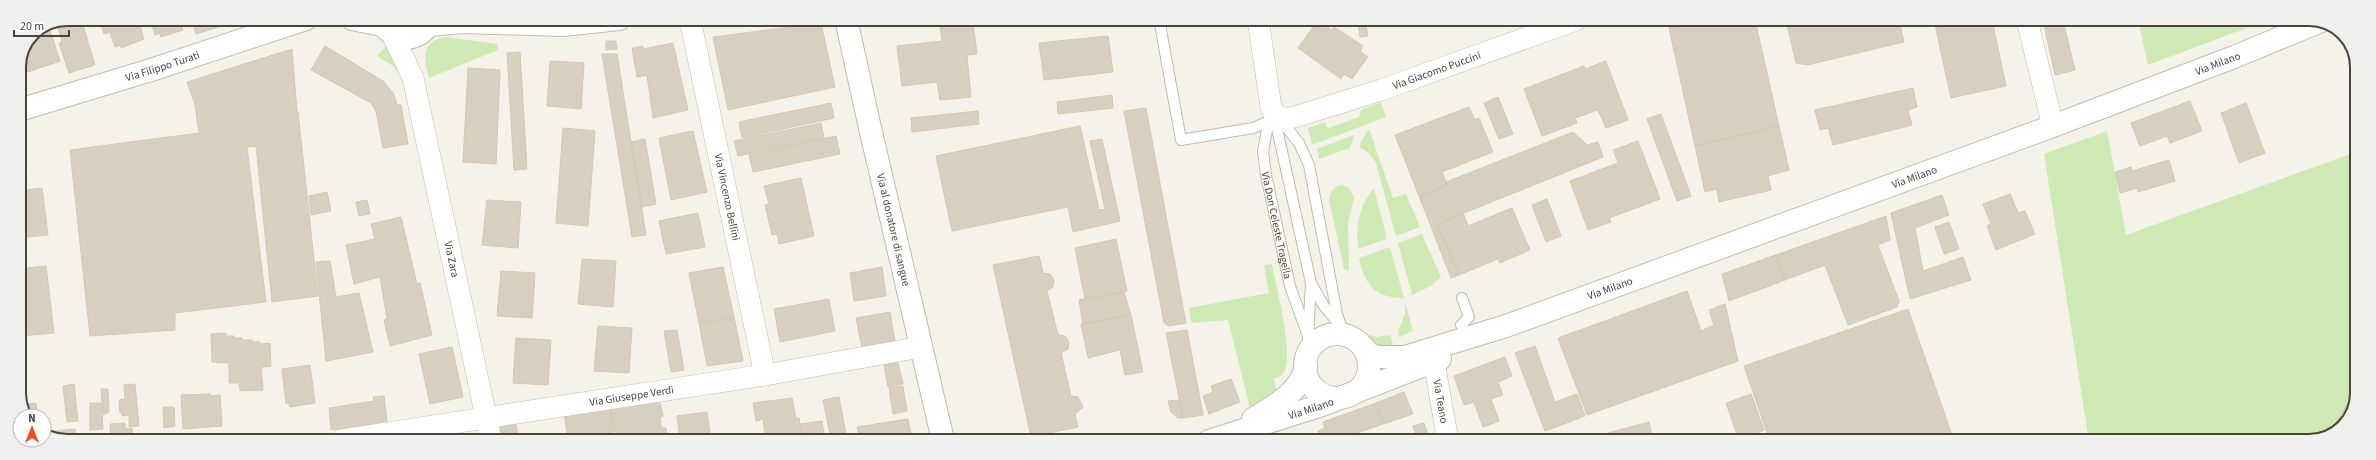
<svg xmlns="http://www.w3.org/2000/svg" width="2376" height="460" viewBox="0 0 2376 460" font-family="'Source Sans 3',sans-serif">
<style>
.green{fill:#cee9b4}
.building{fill:#d7cfc0;stroke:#d2c7b3}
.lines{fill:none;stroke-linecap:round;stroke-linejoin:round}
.service-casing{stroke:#c1bbad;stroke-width:12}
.minor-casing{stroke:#c1bbad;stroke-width:22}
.tertiary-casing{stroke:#c1bbad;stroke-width:24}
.service{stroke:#fff;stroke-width:10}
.minor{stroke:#fff;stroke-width:21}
.tertiary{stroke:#fff;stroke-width:22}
.labels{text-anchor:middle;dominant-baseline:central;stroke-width:3;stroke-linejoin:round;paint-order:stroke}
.street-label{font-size:11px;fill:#494438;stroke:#fff}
.rim{fill:none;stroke:#494438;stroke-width:2}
</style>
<rect width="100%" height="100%" fill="#f5f2ea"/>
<!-- green -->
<path class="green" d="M2138,20h130l-120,45z
M446,37l51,7 1,6 -69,28c-6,-19 -7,-38 17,-41z
M387,45l14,31 -8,-10 -16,-10z
M1381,102l5,15 -74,28 -4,-17 17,-6 3,6 31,-11 2,-7z
M1369,129l24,69 13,-4 14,33 -24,9 -20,-73 -7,-10 -9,-5 1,-7z
M2107,131l19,104 230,-83v250l-15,27 -32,12h-220l-45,-287z
M1354,135l-4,13 -31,11 -2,-10z
M1342,185l7,3 5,9 -6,27 1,47 -5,-2 -15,-70c2,-9 5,-12 13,-14z
M1374,188l13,51 -29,10c-2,-24 0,-42 16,-61z
M1422,234l19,43 -10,9 -19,9 -14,-52z
M1390,247l14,51c-29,0 -39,-13 -45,-40z
M1272,264c4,24 21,84 13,105 -1,6 -6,8 -11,10l3,16 -27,13 -22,-88 -37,3 -2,-15 80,-15 -5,-28z
M1405,302l8,29 -14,6 -1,-6 7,-17z
M1365,334l12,3 11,-2 3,2 3,14 -15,-5z"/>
<!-- building -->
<path class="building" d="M70,19h11l14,46 -26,8 -10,-30 3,-1 -5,-19z
M99,19h39l6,20 -23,9v-3l-6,2 -5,-15 -6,2z
M150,19h29l4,11 -22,7 -1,-4 -5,2z
M192,19h28l2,7 -26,8z
M1318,20l14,10 2,-3 29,19 -3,5 8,6 -16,22 -8,-5 -3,5 -43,-31z
M1352,20h13l3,16 -8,1 -2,-13h-5z
M1706,20h49l24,106 -84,20 -26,-118z
M1786,20h113l5,22 -97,23 -11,-2z
M1934,20h58l14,66 -55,12z
M2043,20h20l12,50 -20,5z
M973,22l4,32 -10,1 4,42 -31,3 -3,-18 -35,4 -5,-40 45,-5 -2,-15z
M821,23l14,64 -107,23 -15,-73z
M49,27l11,34 -32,11 -5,-15 10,-24z
M1108,36l5,36 -69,8 -5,-37z
M606,41h10l1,8 -11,1z
M673,43l15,67 -35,8 -6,-43 -10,2 -5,-29 11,-2v3z
M325,46l58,35 11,13 3,11h4l7,39 -25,4 -7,-37 -5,-8 -60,-33z
M292,49l5,63h1l20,184 -46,6 -16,-156 -9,1 19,155 -91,11v17l-85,6 -20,-186 129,-17 -4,-28 -8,-23z
M520,52l7,117 -13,1 -7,-117z
M602,54h15l29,181 -14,2z
M550,61l34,2 -3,46 -34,-3z
M1606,61l22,59 -22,8 -8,-18 -23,8 2,5 -35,13 -18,-47 60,-23 1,3z
M468,68l32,2 -4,94 -33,-2z
M1913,88l4,19 -9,3 4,15 -79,20 -5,-17 -8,2 -5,-20z
M1112,95l1,13 -55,6 -1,-12z
M1498,97l15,37 -14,5 -15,-36z
M2190,101l12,30 -32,12 -3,-7 -27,10 -9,-23z
M831,103l3,15 -92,20 -3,-16z
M2246,103l19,50 -26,10 -18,-50z
M1469,107l6,13 4,-2 14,34 -51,20 5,13 -28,11 -24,-61z
M1146,108l40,215 -17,3 -5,-3 -40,-212z
M978,111l1,13 -67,8 -1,-14z
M1661,114l30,82 -14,5 -30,-82z
M821,123l3,15 -86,18 -4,-15z
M1080,126l19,84 6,-1 -15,-68 12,-2 18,82 -47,11 -5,-25 -116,24 -16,-75z
M1779,126l10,44 -21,6 3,14 -52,12 -2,-13 -12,3 -10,-46z
M563,128l32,3 -7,95 -32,-3z
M693,131l14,61 -36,8 -12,-62z
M1573,132l14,13 11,-3 5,15 -166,67 22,51 -8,3 -32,-82 28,-11 -1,-3z
M836,136l4,18 -87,18 -4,-17z
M645,139l11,65 -14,3 -11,-65z
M1638,141l22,58 -51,19 2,4 -23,8 -18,-49 48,-18 -5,-13z
M2169,160l6,21 -37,11 -1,-4 -17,5 -5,-21 16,-5 1,4z
M801,178l13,58 -35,8 -2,-10 -5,1 -7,-30 4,-1 -5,-18z
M42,188l6,47 -29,3v-47z
M327,192l4,19 -20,4 -2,-19z
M2010,194l8,19 7,-2 10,23 -39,16 -9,-24 4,-2 -8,-20z
M1942,195l7,20 -34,13 8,43 40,-14 8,23 -61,19 -19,-86z
M1547,199l14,37 -15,6 -14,-37z
M367,200l3,14 -11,2 -3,-14z
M487,200l34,2 -3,46 -36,-3z
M1512,208l18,42 -30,13 -2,-4 -39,16 -22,-51 26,-11 5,13z
M698,213l7,34 -39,7 -7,-33z
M1886,216l4,24 -12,5 21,56 -2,6 -49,18 -23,-60 -40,15 -9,-25z
M401,217l16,67 3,-1 12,52 -42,11 -6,-26 3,-1 -7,-42 -26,7 -8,-39 29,-6 -4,-15z
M1949,222l10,27 -15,5 -9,-27z
M1116,239l11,52 -42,8 -10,-51z
M1776,255l9,25 -56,21 -7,-27z
M1039,256l4,17 7,1 4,6 -1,7 -6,4 11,44 7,1 4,6 -1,7 -7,4 10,43 7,1 5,10 -8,7 3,13 -47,10 -38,-172z
M582,259l34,2 -3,46 -35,-3z
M330,261l6,36 23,-4 14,59 -47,9 -10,-99z
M46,266l8,67 -35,3v-67z
M723,267l11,50 -35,6 -10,-50z
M882,267l4,29 -32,5 -4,-28z
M501,271l34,2 -3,45 -35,-2z
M1687,291l14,40 13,-6 -5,-15 16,-6 13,57 -151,54 -29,-77z
M1124,292l7,23 -48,9 -4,-24z
M829,299l6,32 -55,11 -6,-33z
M1908,309l46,132h-184l-26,-75z
M890,312l5,30 -33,6 -6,-30z
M1131,315l12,57 -18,3 -5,-25 -32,8 -7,-34z
M734,317l9,44 -36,5 -8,-43z
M598,326l34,2 -3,45 -35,-2z
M677,330l7,40 -13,2 -7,-41z
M1187,330l16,85 -20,3 -17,-85z
M226,333v3h8v2h8v2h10v2h8v2l10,-1 1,23 -10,1 2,23 -23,1 -1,-8h-10v-20l-17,-1 -1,-28z
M516,338l35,2 -3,45 -35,-2z
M1535,346l20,56 22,-8 8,22 -40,15 -30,-78z
M452,347l11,50 -33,7 -11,-50z
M1505,357l7,19 -14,6 5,13 -12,4 8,22 -16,6 -9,-25 -10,3 -10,-29z
M898,363l5,21 -15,3 -4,-22z
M310,365l5,38 -25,4 -1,-4 -3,1 -4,-35z
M1231,379l9,23 -31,12 -6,-18 10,-4 -2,-6z
M74,384l4,37 -11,1 -4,-36z
M135,384l4,42 -10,1v-12l-7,1v-3h-2l-1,-13 6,-1 -1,-14z
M903,386l4,25 -14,3 -4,-26z
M101,389h7l1,23 -6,3z
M1404,392l9,22 -30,10 -7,-21z
M210,394v2l10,-1 2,31 -39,3 -2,-34z
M1751,394l13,36 -25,10 -13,-37z
M384,396l3,26 -56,8 -2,-22 45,-7 -1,-4z
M839,397l7,37 -5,1 1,5h-11l-8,-40z
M659,398l4,18 -3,1 1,11h5l2,12h-22v-6l-18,3 -1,3h-10l-7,-34z
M792,398l4,21 3,-1 3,22h-36l-3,-21 -7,2 -3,-18z
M1180,400l3,18h-5l-7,-6 -3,-11z
M36,403l2,13h-10l-6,-11z
M90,403h11l2,26 -13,1z
M1376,403l7,21 -37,13 1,4h-12l-1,-3 -12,3 -4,-10 7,-3 -2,-6z
M610,406l4,26 -46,8 -4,-27z
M163,407h11l1,19 -11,2z
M707,412l4,28h-31l-3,-24z
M908,419l4,21h-52l-3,-13z
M515,421l4,18 12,-2v3h-29l-4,-16z
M822,421l3,19h-23l-2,-16z
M1649,422l4,19h-75z
M125,423v6l7,-1 1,12h-22l-1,-16z
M1424,423l6,18h-12l-5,-15z
M75,429l1,11h6h-24l-11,-6v-2z
M1471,433l1,8h-10l-1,-5z
M176,435l1,5h-36z
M468,436l1,4h-25z
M1374,437l1,4h-11z
M1530,438v3h-16z"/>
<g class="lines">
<defs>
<g id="service">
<path d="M1159,19l22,121 72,-12 25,-11 21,26 10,22 28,149 5,15"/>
<path d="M1274,115l37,168 -4,73"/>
<path id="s1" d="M1269,119l-6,33 3,23 24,111 19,53"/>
<path d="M1312,285l12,21 26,31"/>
<path d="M1461,325l8,-8 -7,-19"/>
<path d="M2338,430l18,-28"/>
</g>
<g id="minor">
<path id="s2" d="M690,19l75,356"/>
<path id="s3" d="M1258,19l13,88c5,12 13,12 24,10l86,-27 195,-70"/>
<path d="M2027,20l26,106"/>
<path id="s4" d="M393,36l20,42 78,362"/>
<path id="s5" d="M1434,362l14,79"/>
<path id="s6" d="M342,440l423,-65 156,-28"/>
</g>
<g id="tertiary">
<path d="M352,19l30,6"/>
<path d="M380,19c10,24 42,26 51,0"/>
<path id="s7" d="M846,19l24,109 73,312"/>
<path d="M429,25l33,-3 101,3 56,-6"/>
<path id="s8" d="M19,110l132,-40 155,-51"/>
<circle cx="1337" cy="366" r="32"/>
<path id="s9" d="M1363,347l6,7 9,3h27l101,-31 547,-200 181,-69 87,-36"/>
<path d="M1253,419c20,-12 49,-28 53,-53"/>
<path id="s10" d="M1209,441l113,-36 118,-46"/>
</g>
</defs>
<!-- service casing -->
<use href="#service" class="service-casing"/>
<!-- minor casing -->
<use href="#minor" class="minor-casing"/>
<!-- tertiary casing -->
<use href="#tertiary" class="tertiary-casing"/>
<!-- service -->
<use href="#service" class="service"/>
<!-- minor -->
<use href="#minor" class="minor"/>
<!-- tertiary -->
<use href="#tertiary" class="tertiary"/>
</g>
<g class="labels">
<!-- street labels -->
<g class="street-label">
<text stroke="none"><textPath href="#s9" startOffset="910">Via Milano</textPath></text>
<text stroke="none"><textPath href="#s8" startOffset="150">Via Filippo Turati</textPath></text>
<text stroke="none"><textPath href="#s3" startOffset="267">Via Giacomo Puccini</textPath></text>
<text stroke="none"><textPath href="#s9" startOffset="586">Via Milano</textPath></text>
<text stroke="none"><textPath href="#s2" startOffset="182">Via Vincenzo Bellini</textPath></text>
<text stroke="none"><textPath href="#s1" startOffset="108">Via Don Celeste Tragella</textPath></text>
<text stroke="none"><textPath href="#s7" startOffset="216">Via al donatore di sangue</textPath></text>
<text stroke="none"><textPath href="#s4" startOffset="232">Via Zara</textPath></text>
<text stroke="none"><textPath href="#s9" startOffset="262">Via Milano</textPath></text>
<text stroke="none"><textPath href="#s6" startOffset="293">Via Giuseppe Verdi</textPath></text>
<text stroke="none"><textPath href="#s5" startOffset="40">Via Teano</textPath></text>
<text stroke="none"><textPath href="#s10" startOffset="107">Via Milano</textPath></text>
</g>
</g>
<!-- crop -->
<path d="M0 0H2376V460H0ZM67 26H2309A41 41 0 0 1 2350 67V393A41 41 0 0 1 2309 434H67A41 41 0 0 1 26 393V67A41 41 0 0 1 67 26Z" fill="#f0f0ef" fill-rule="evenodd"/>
<path class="rim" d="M67 26H2309A41 41 0 0 1 2350 67V393A41 41 0 0 1 2309 434H67A41 41 0 0 1 26 393V67A41 41 0 0 1 67 26Z"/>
<!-- north arrow -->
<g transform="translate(32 428)"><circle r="19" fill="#ffffff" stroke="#b6b4af"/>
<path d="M0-3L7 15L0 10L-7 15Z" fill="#fa4a1d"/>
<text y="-6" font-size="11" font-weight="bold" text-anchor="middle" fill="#494438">N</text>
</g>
<!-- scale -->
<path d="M14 30v6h55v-6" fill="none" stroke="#494438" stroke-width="2"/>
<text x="20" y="30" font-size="12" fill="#494438" stroke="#ffffff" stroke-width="3" paint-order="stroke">20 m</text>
</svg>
